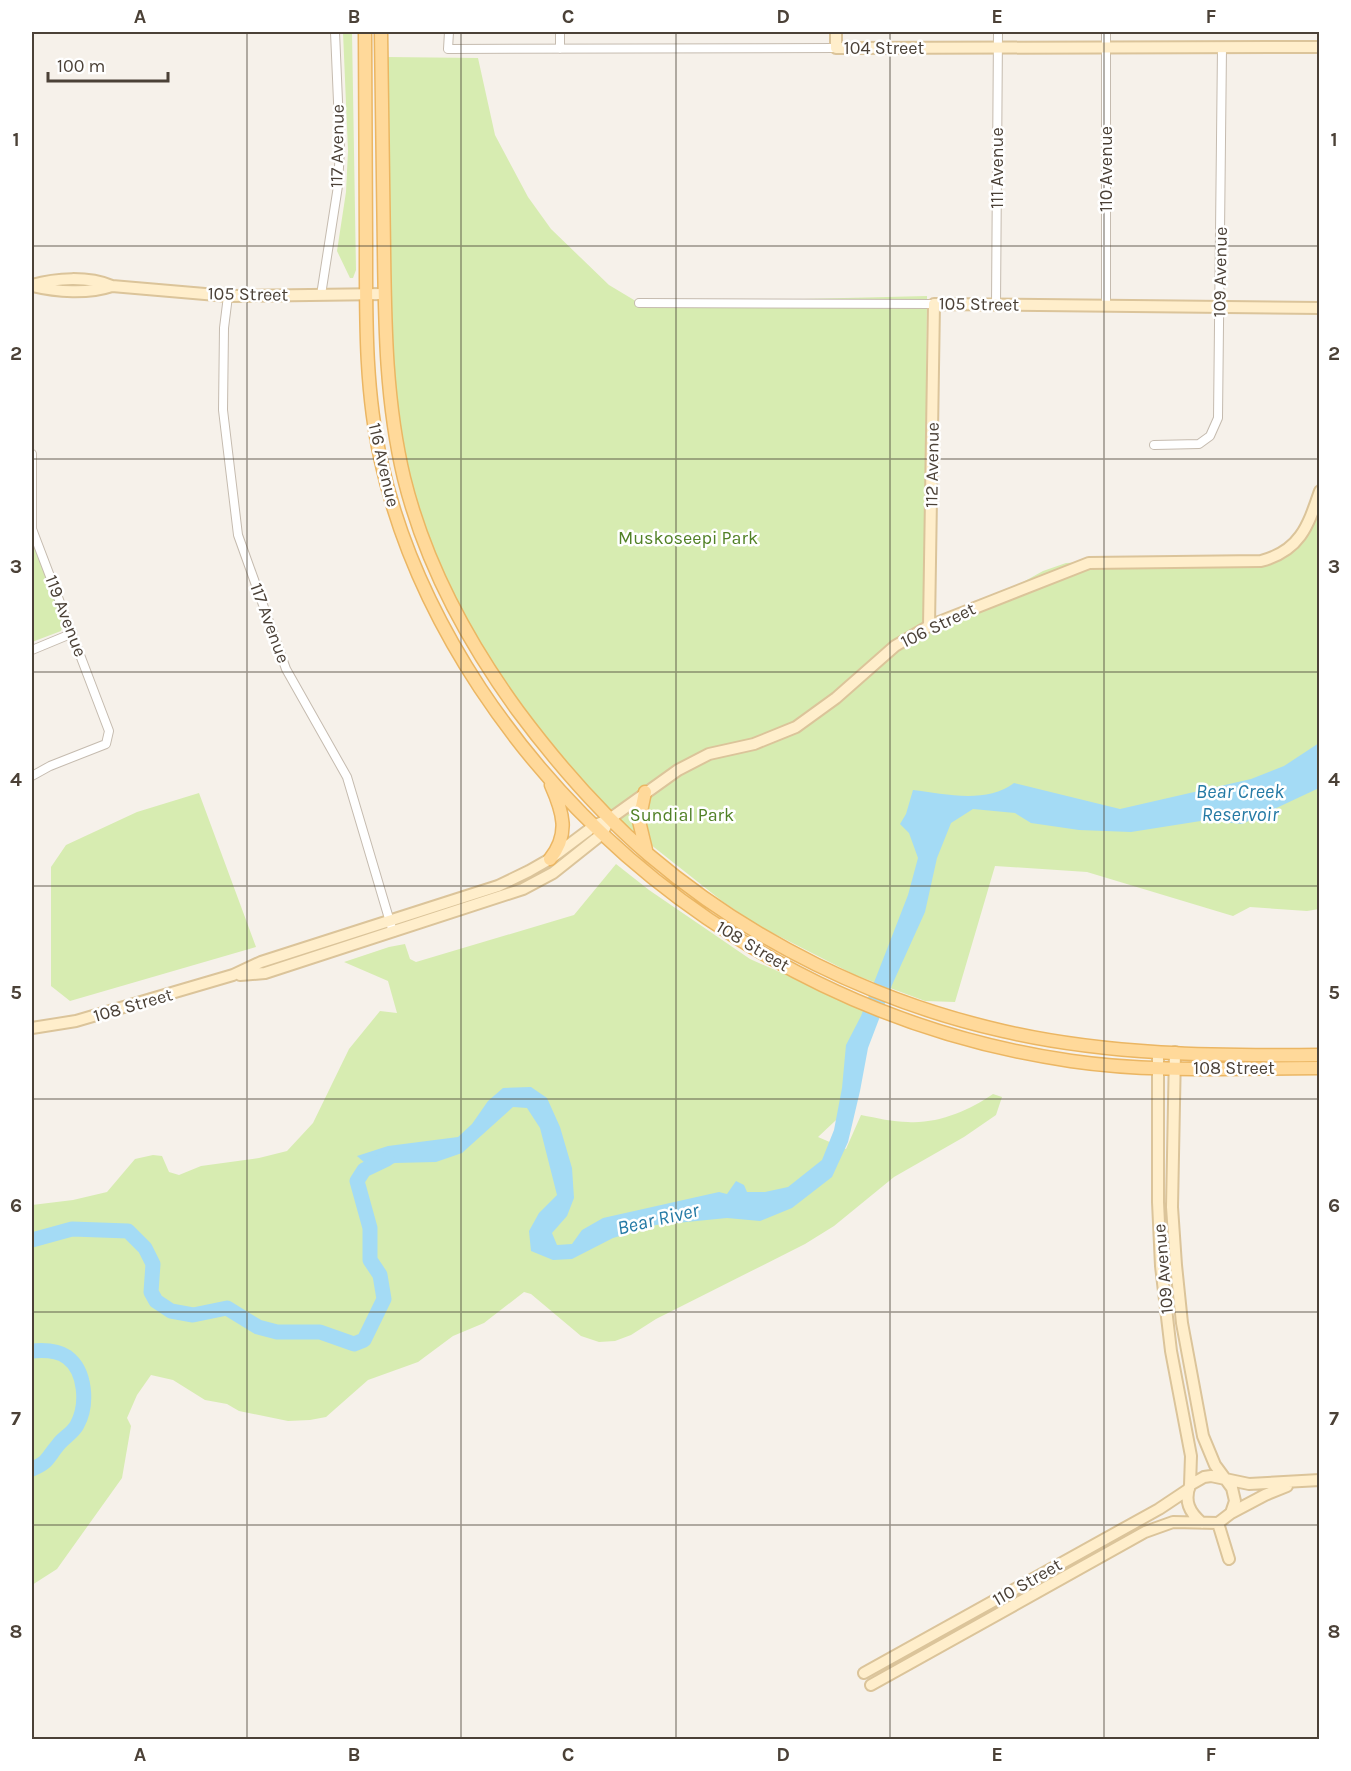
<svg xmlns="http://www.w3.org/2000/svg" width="1351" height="1771" viewBox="0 0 1351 1771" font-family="Karla,sans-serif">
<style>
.green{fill:#d7ecb1}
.water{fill:#a4dbf5}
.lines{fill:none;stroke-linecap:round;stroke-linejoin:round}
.river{stroke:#a4dbf5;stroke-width:15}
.street-casing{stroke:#c5bbaf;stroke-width:10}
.secondary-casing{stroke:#dbc49a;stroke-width:14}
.primary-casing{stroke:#ebb663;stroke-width:15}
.street{stroke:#fff;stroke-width:8}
.secondary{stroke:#ffeecb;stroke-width:10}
.primary{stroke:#ffd99a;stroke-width:12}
.grid{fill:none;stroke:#4b4137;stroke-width:1.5;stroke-opacity:0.55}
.labels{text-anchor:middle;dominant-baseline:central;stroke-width:5;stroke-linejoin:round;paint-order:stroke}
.street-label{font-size:18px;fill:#4b4137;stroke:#fff}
.park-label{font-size:18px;fill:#518126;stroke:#fff}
.water-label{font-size:20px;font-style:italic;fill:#257aa5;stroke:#fff}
.neatline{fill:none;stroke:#4b4137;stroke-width:2}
.grid-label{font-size:20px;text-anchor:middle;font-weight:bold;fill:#4b4137}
</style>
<rect width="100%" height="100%" fill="#f6f1ea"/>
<!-- green -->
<path class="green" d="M343,32h9l4,238 -3,8h-3l-13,-27 9,-59 2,-41z
M388,57l90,1 17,77 33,62 23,32 58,56 30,18 288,-7 -3,341 119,-66 23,-8 91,-5 95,4 41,-19 14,-25 12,-37v428l-12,2 -57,-4 -17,9 -146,-44 -92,-6 -40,136 -30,-1 -70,-26 -98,-50 -35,-24 -129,-102 -24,-24 -109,-155 -56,-144 -19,-182z
M32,535l32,87 -3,9 -29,11z
M199,793l57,154 -186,54 -19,-15v-119l15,-22 71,-33z
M616,864l33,26 101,69 123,54 -22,93 -33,31 28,12 15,-34c16,3 32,7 47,7 30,2 62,-12 85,-28l9,3 -6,18 -32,22 -70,40 -60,49 -29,18 -149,75 -25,16 -16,6 -16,1 -18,-6 -50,-42 -7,-2 -40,31 -31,13 -35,26 -50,18 -42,37 -16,3 -22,1 -49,-10 -12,-7 -22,-4 -32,-20 -22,-5 -14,20 -10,23 4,8 -9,52 -65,91 -25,16v-380l41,-5 34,-8 28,-33 18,-4 9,1 7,16 10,3 22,-9 58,-8 28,-7 26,-28 36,-74 31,-38 17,2 -9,-32 -44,-19 45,-15 16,-3 5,15 6,3 158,-47z"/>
<!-- water -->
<path class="water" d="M1319,743v45l-77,36 -35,-4 -76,12 -52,-2 -48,-7 -16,-10 -42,-4 -22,14 -14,35 -12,54 -33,73 -24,63 -8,43 -12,51 -16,35 -40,31 -32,13 -33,-3 -71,7 -43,13 -41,21 -19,1 -22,-9 -2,-20 10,-18 18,-18 -17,-67 -13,-20 -14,-1 -51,46 -26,9 -41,1 -22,7 -16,-14 31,-10 70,-9 14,-13 16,-23 15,-13 28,-1 16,11 13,29 12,41 2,30 -7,18 -15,17 5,12 15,-1 10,-14 21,-12 116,-26 8,2 9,-13 8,4 3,7h18l23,-5 34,-27 12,-30 8,-42 4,-43 15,-29 47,-121 10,-37 -9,-25 -9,-9 6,-10 7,-24c32,4 73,14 101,-7l106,26 131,-30 33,-13z"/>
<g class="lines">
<!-- river -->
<path class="river" d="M32,1240l40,-11 56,2 17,17 8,16 -2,28 5,9 15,10 22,4 34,-7 31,19 19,5h43l34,12 10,-4 20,-41 -4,-24 -10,-15v-32l-13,-47 7,-11 23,-11
M32,1351c11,-1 25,-1 35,6 19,14 21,48 10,68 -4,8 -14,13 -19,20 -11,13 -9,17 -26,24"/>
<defs>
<path id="street" d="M449,32l-1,17 388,-1
M560,49v-17
M321,295l17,-109 2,-38 -5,-116
M228,296l-4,32 -1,82 15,125 48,134 61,108 46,155
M639,303l295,1
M996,305l2,-273
M1106,306v-274
M1154,445l45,-1 11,-8 8,-18 4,-371
M32,454v75l77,202 -3,13 -56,22 -18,10
M32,650l41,-17"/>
<path id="secondary" d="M836,32v16l484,-1
M32,285c24,-7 56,-9 80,1l116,10 157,-2
M32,286c25,6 56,8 80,0
M929,626l5,-322 386,4
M240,975l25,-2 258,-84 30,-16 49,-39 4,-8
M32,1028l44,-7 157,-46 28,-13 237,-76 31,-15 21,-12 44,-33 17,-8 67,-48 31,-16 45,-10 42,-17 40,-29 59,-52 34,-20 160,-63 172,-2c39,-10 47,-35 59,-70
M1158,1052v150l3,64 10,85 20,105 -1,29
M1231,1513l34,-18 22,-9
M1202,1523c-13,-11 -18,-22 -12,-38l14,-8 7,-1 38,8 71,-4
M1218,1523l11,36
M864,1673l295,-164 30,-20
M871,1685l274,-153 28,-10 45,1 13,-10 4,-12 -3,-13 -17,-23 -12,-29 -21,-113 -6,-58 -4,-58 3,-155"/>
<path id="primary" d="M365,32c0,71 0,143 1,215 0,71 -1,144 15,214 18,81 53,157 99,227 134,202 351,338 591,373 82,12 166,7 249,7
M381,32c1,73 2,146 3,219 1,77 2,152 20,227 21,85 63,163 114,233 38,51 82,102 131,144 101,86 226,147 354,176 103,24 212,25 317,24
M645,792l-6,29 7,29
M550,859c20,-25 13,-47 1,-74"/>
</defs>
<!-- street casing -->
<use href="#street" class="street-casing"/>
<!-- secondary casing -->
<use href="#secondary" class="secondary-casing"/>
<!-- primary casing -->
<use href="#primary" class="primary-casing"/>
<!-- street -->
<use href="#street" class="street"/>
<!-- secondary -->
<use href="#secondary" class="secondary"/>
<!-- primary -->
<use href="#primary" class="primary"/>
</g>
<!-- grid -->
<path class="grid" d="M247,32v1708M461,32v1708M676,32v1708M890,32v1708M1104,32v1708M32,246h1288M32,459h1288M32,672h1288M32,886h1288M32,1099h1288M32,1312h1288M32,1525h1288"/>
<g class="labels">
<!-- street labels -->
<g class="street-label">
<text x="884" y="48">104 Street</text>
<text transform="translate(337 146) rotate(-89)">117 Avenue</text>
<text transform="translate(997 168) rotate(-90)">111 Avenue</text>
<text transform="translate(1106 169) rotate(-90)">110 Avenue</text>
<text transform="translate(1220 272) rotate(-89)">109 Avenue</text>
<text transform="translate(248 294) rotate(1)">105 Street</text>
<text transform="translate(979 304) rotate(1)">105 Street</text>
<text transform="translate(384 465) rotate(77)">116 Avenue</text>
<text transform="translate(932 465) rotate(-89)">112 Avenue</text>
<text transform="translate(66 616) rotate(69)">119 Avenue</text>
<text transform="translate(270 623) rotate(70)">117 Avenue</text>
<text transform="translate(938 625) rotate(-26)">106 Street</text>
<text transform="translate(753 946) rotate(31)">108 Street</text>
<text transform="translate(133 1005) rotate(-16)">108 Street</text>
<text x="1234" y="1068">108 Street</text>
<text transform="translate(1163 1269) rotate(-95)">109 Avenue</text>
<text transform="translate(1027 1582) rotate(-30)">110 Street</text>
</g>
<!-- park labels -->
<g class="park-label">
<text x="688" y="538">Muskoseepi Park</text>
<text x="682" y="815">Sundial Park</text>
</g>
<!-- water labels -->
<g class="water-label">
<text x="1240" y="791">Bear Creek<tspan x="1240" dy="23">Reservoir</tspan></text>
<text transform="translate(658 1219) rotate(-13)">Bear River</text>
</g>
</g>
<!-- border -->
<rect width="1351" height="1771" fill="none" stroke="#ffffff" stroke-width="66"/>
<!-- scale -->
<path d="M48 72v9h120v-9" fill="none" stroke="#4b4137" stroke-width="3"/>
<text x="57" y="72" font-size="18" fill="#4b4137" stroke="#ffffff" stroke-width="4.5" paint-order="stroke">100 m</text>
<rect x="33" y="33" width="1285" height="1705" class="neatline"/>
<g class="grid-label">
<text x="140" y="23">A</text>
<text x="354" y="23">B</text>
<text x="568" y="23">C</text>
<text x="783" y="23">D</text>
<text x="997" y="23">E</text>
<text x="1211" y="23">F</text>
<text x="16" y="146">1</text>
<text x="1334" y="146">1</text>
<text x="16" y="360">2</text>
<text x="1334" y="360">2</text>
<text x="16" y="573">3</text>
<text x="1334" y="573">3</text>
<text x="16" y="786">4</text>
<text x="1334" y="786">4</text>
<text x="16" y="999">5</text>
<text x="1334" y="999">5</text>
<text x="16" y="1212">6</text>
<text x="1334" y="1212">6</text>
<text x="16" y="1425">7</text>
<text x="1334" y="1425">7</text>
<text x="16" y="1638">8</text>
<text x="1334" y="1638">8</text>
<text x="140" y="1761">A</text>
<text x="354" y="1761">B</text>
<text x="568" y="1761">C</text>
<text x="783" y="1761">D</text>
<text x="997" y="1761">E</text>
<text x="1211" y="1761">F</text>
</g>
</svg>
